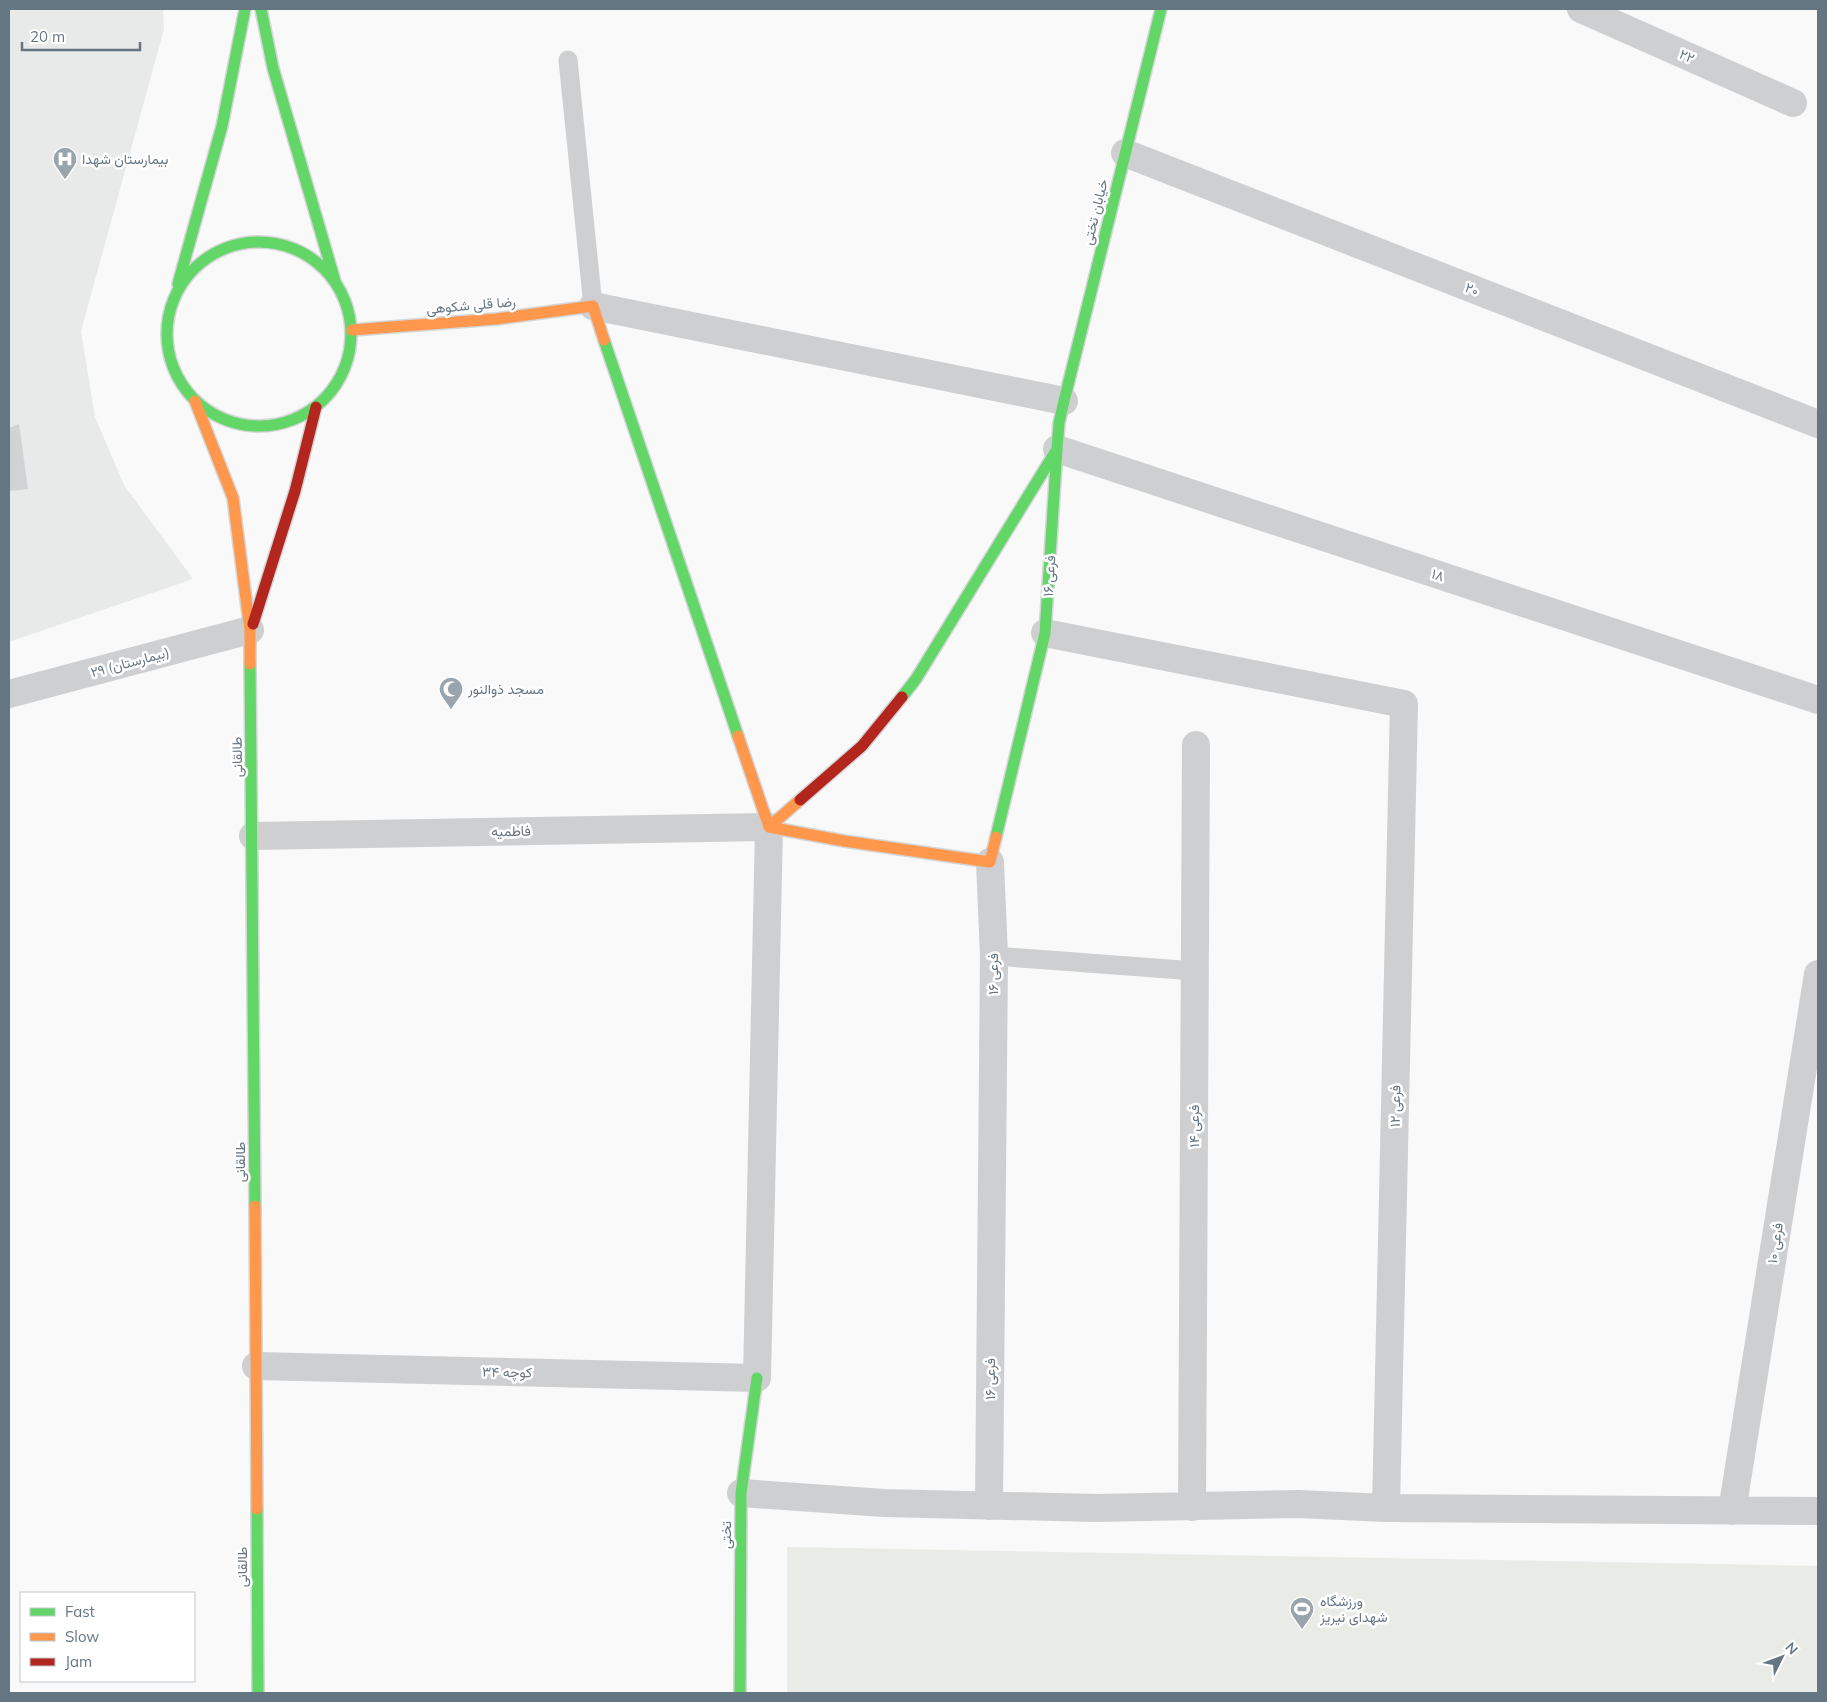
<svg xmlns="http://www.w3.org/2000/svg" width="1827" height="1702" viewBox="0 0 1827 1702" font-family="Mulish,Vazirmatn,sans-serif">
<style>
.built{fill:#e8e9e9}
.green{fill:#e8ebe6}
.building{fill:#d0d2d3}
.lines{fill:none;stroke-linecap:round;stroke-linejoin:round}
.fast-casing{stroke:#d5d6d7;stroke-width:14}
.slow-casing{stroke:#d5d6d7;stroke-width:14}
.jam-casing{stroke:#d5d6d7;stroke-width:14}
.lane{stroke:#cecfd0;stroke-width:19}
.street{stroke:#cecfd0;stroke-width:28}
.fast{stroke:#63d668;stroke-width:11}
.slow{stroke:#ff974d;stroke-width:11}
.jam{stroke:#b3261e;stroke-width:11}
.labels{text-anchor:middle;dominant-baseline:central;stroke-width:5;stroke-linejoin:round;paint-order:stroke}
.street-label{font-size:14px;fill:#657683;stroke:#fff}
.poi-label{font-size:14px;fill:#657683;stroke:#fff;text-anchor:start}
</style>
<rect width="100%" height="100%" fill="#f9f9f9"/>
<!-- built -->
<path class="built" d="M9,9h154l1,20 -83,302 14,86 29,68 69,94 -184,63z"/>
<!-- green -->
<path class="green" d="M787,1547l1031,19v127h-1031z"/>
<!-- building -->
<path class="building" d="M19,424l9,65 -19,2v-63z"/>
<g class="lines">
<defs>
<path id="fast" d="M261,9l12,59 62,213
M167 334a92 92 0 1 1 184 0a92 92 0 1 1-184 0Z
M178,284l44,-158 23,-117
M604,340l134,396
M1057,449l2,-26 5,-22 97,-392
M250,664l5,542
M902,697l14,-18 141,-230
M996,837l49,-204 12,-184
M257,1509l1,184
M740,1693l1,-200 16,-115"/>
<path id="slow" d="M352,330l144,-11 97,-13 11,34
M195,401l38,97 17,132v34
M738,736l31,91
M800,800l-31,27 75,14 146,21 6,-25
M255,1206l2,303"/>
<path id="jam" d="M253,624l42,-133 21,-84
M800,800l62,-54 40,-49"/>
</defs>
<!-- fast casing -->
<use href="#fast" class="fast-casing"/>
<!-- slow casing -->
<use href="#slow" class="slow-casing"/>
<!-- jam casing -->
<use href="#jam" class="jam-casing"/>
<!-- lane -->
<path class="lane" d="M568,60l25,246
M994,956l201,15"/>
<!-- street -->
<path class="street" d="M1581,9l212,94
M1125,153l693,271
M593,306l471,95
M1057,449l761,251
M1045,633l359,71 -18,804
M9,694l241,-64
M253,836l516,-9 -12,551 -501,-12
M741,1493l143,10 212,5 202,-4 88,4 432,3
M989,1506l5,-550 -4,-94
M1192,1507l4,-762
M1732,1511l86,-537"/>
<!-- fast -->
<use href="#fast" class="fast"/>
<!-- slow -->
<use href="#slow" class="slow"/>
<!-- jam -->
<use href="#jam" class="jam"/>
</g>
<!-- icons -->
<defs>
<symbol id="hospital-pin" viewBox="-11 -11 22 30"><path d="M0 17L-7.5 6A9.5 9.5 0 1 1 7.5 6Z" fill="#99a4ac" stroke="#fff"/><path d="M-5-5h3v3.5h4V-5h3V5h-3V1.5h-4V5h-3Z" fill="#fff"/></symbol>
<symbol id="mosque-pin" viewBox="-11 -11 22 30"><path d="M0 17L-7.5 6A9.5 9.5 0 1 1 7.5 6Z" fill="#99a4ac" stroke="#fff"/><path d="M3.5-4.9A6 6 0 1 0 3.5 4.9A5 5 0 1 1 3.5-4.9Z" fill="#fff"/></symbol>
<symbol id="stadium-pin" viewBox="-11 -11 22 30"><path d="M0 17L-7.5 6A9.5 9.5 0 1 1 7.5 6Z" fill="#99a4ac" stroke="#fff"/><path d="M0-5a6.5 5 0 1 0 0 10a6.5 5 0 1 0 0-10ZM-3.5-1.8h7v3.6h-7Z" fill="#fff"/></symbol>
</defs>
<g fill-rule="evenodd">
<use href="#hospital-pin" x="51" y="145" width="28" height="38"/>
<use href="#mosque-pin" x="437" y="675" width="28" height="38"/>
<use href="#stadium-pin" x="1288" y="1595" width="28" height="38"/>
</g>
<g class="labels">
<!-- street labels -->
<g class="street-label">
<text transform="translate(1687 56) rotate(24)">۲۲</text>
<text transform="translate(1095 212) rotate(-76)">خیابان تختی</text>
<text transform="translate(1472 289) rotate(21)">۲۰</text>
<text transform="translate(471 305) rotate(-5)">رضا قلی شکوهی</text>
<text transform="translate(1438 575) rotate(18)">۱۸</text>
<text transform="translate(1049 576) rotate(-86)">فرعی ۱۶</text>
<text transform="translate(130 662) rotate(-15)">۲۹ (بیمارستان)</text>
<text transform="translate(237 757) rotate(-91)">طالقانی</text>
<text transform="translate(511 831) rotate(-1)">فاطمیه</text>
<text transform="translate(993 974) rotate(-90)">فرعی ۱۶</text>
<text transform="translate(1395 1106) rotate(-89)">فرعی ۱۲</text>
<text transform="translate(1194 1126) rotate(-90)">فرعی ۱۴</text>
<text transform="translate(240 1162) rotate(-90)">طالقانی</text>
<text transform="translate(1775 1243) rotate(-81)">فرعی ۱۰</text>
<text transform="translate(507 1372) rotate(1)">کوچه ۳۴</text>
<text transform="translate(990 1379) rotate(-90)">فرعی ۱۶</text>
<text transform="translate(726 1535) rotate(-90)">تختی</text>
<text transform="translate(242 1567) rotate(-90)">طالقانی</text>
</g>
<!-- poi labels -->
<g class="poi-label">
<text x="82" y="159">بیمارستان شهدا</text>
<text x="468" y="689">مسجد ذوالنور</text>
<text x="1320" y="1601">ورزشگاه<tspan x="1320" dy="16">شهدای نیریز</tspan></text>
</g>
</g>
<!-- border -->
<rect width="1827" height="1702" fill="none" stroke="#657683" stroke-width="20"/>
<!-- legend -->
<rect x="20" y="1592" width="175" height="90" fill="#ffffff" stroke="#c1c8cd"/>
<rect x="30" y="1608" width="25" height="8" fill="#63d668" stroke="#c1c8cd"/>
<text x="65" y="1617" font-size="15" fill="#657683">Fast</text>
<rect x="30" y="1633" width="25" height="8" fill="#ff974d" stroke="#c1c8cd"/>
<text x="65" y="1642" font-size="15" fill="#657683">Slow</text>
<rect x="30" y="1658" width="25" height="8" fill="#b3261e" stroke="#c1c8cd"/>
<text x="65" y="1667" font-size="15" fill="#657683">Jam</text>
<!-- north arrow -->
<g transform="translate(1782 1657) rotate(48)" stroke="#ffffff" stroke-width="4" paint-order="stroke">
<path d="M0-4L9 19L0 12L-9 19Z" fill="#657683"/>
<text y="-8" font-size="14" font-weight="bold" text-anchor="middle" fill="#657683">N</text>
</g>
<!-- scale -->
<path d="M22 42v8h118v-8" fill="none" stroke="#657683" stroke-width="2.5"/>
<text x="30" y="42" font-size="15" fill="#657683" stroke="#ffffff" stroke-width="4" paint-order="stroke">20 m</text>
</svg>
